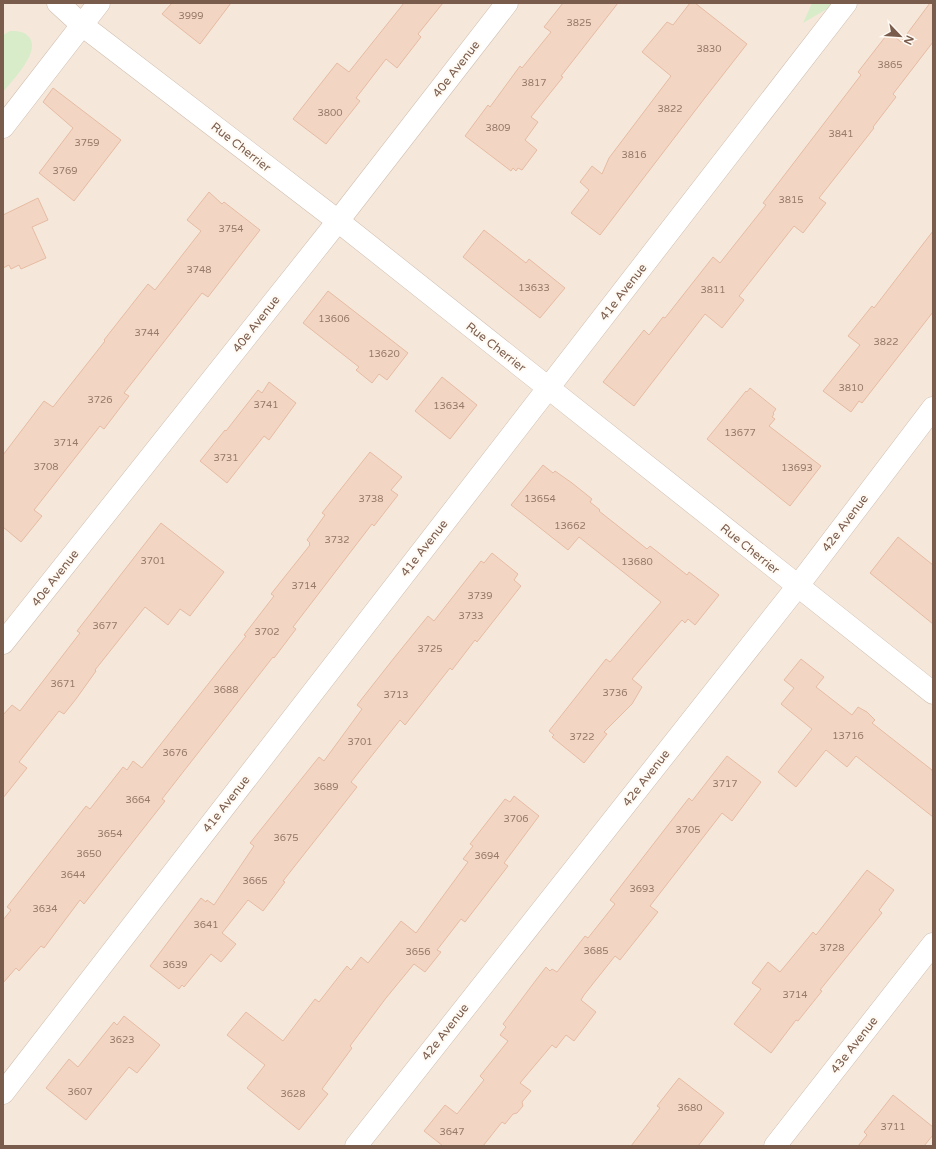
<svg xmlns="http://www.w3.org/2000/svg" width="936" height="1149" viewBox="0 0 936 1149" font-family="'Varela Round',sans-serif">
<style>
.residential{fill:#f5e8da}
.green{fill:#d8ecc9}
.building{fill:#f3d5c3;stroke:#e6bba3}
.lines{fill:none;stroke-linecap:round;stroke-linejoin:round}
.minor-casing{stroke:#d1beb0;stroke-width:23}
.minor{stroke:#fff;stroke-width:22}
.labels{text-anchor:middle;dominant-baseline:central;stroke-width:4;stroke-linejoin:round;paint-order:stroke}
.number-label{font-size:10px;fill:#987a6a}
.street-label{font-size:12px;fill:#7a5c4d;stroke:#fffaf3}
</style>
<rect width="100%" height="100%" fill="#fdf6ec"/>
<!-- residential -->
<path class="residential" d="M3,3h930v1143h-930z"/>
<!-- green -->
<path class="green" d="M812,3h25l-34,20z
M10,31c7,0 13,0 18,5 15,14 -16,45 -25,56v-57z"/>
<!-- building -->
<path class="building" d="M172,3h59l-31,41 -38,-30z
M404,3h39l-25,31 3,3 -24,31 -11,-9 -30,39 4,3 -34,43 -33,-25 44,-56 12,9z
M563,3h55l-57,73 2,1 -32,40 7,5 -13,18 12,10 -15,20 -4,-2 -2,3 -3,-3 -2,3 -46,-35 23,-31 2,2 30,-41 2,2 29,-36 -7,-5z
M690,3h5l52,41 -43,55 -104,136 -29,-22 18,-23 -9,-8 12,-16 10,8 7,-16 62,-82 -29,-24 25,-30 6,3z
M930,3h3v39l-40,52 3,3 -23,30 1,1 -55,70 7,5 -23,30 -9,-7 -55,70 5,4 -22,28 -17,-14 -71,92 -31,-24 41,-52 5,5 14,-18 2,1 48,-61 7,6 46,-58 -3,-2 98,-128 -3,-3 31,-40 12,10z
M53,88l68,52 -47,61 -35,-28 34,-45 -30,-26z
M209,192l13,12 2,-2 36,28 -52,67 -6,-4 -78,100 5,3 -25,33 -4,-3 -66,84 8,6 -21,26 -18,-15v-72l41,-54 9,6 52,-66 -1,-1 44,-56 7,6 46,-59 -14,-11z
M38,198l10,22 -16,7 14,31 -25,11 -2,-4 -8,4 -2,-4 -6,3v-53z
M484,230l42,33 3,-4 36,29 -25,30 -77,-61z
M933,231v81l-71,91 -3,-2 -8,11 -28,-21 37,-46 -12,-9 24,-30 2,2z
M328,291l80,62 -21,27 -8,-6 -7,9 -16,-13 3,-3 -56,-44z
M442,377l35,28 -27,34 -35,-28z
M269,382l27,21 -27,37 -5,-4 -37,47 -27,-22 25,-31 1,1 32,-41 4,3z
M750,388l26,21 -3,4 1,1 -2,3 3,2 -6,7 52,40 -31,40 -83,-67 39,-48 1,1z
M370,452l32,25 -11,13 7,5 -24,31 -2,-2 -79,103 3,2 -22,29 -1,-1 -111,142 3,2 -81,103 -4,-4 -36,48 -3,-2 -22,25 -3,-3 -13,15v-63l8,-10 -4,-3 79,-101 4,3 33,-42 4,3 6,-9 9,7 104,-132 -2,-1 30,-39 -3,-2 39,-49 -1,-1 1,-1 -3,-3 18,-25 -3,-2z
M543,465l10,8 2,-2 17,12 20,16 -2,3 10,8 -1,1 48,38 3,-3 37,29 2,-3 30,23 -24,30 -7,-6 -3,4 -3,-3 -50,59 10,8 -10,17 -28,28 3,2 -23,29 -32,-26 2,-2 -5,-4 57,-72 4,3 51,-60 -82,-65 -11,13 -57,-45z
M161,523l63,49 -34,44 -10,-7 -12,16 -23,-18 -50,63 1,1 -20,28 -12,15 -5,-3 -40,51 8,6 -24,30v-83l9,-10 8,6 60,-78 -3,-2z
M898,537l35,28v59l-63,-51z
M492,553l26,21 -4,6 7,6 -44,56 -2,-2 -23,30 -2,-2 -45,57 -5,-5 -49,62 6,5 -74,94 2,1 -22,29 -15,-11 -26,33 14,11 -15,18 -10,-8 -27,33 -2,-2 -3,4 -29,-23 51,-68 5,4 1,-2 7,5 40,-59 -4,-3 69,-86 5,4 38,-52 -5,-4 37,-47 34,-42 6,5 47,-60 3,2z
M801,659l23,18 -8,10 36,28 6,-8 9,5 8,8 -3,3 60,47 1,5v42l-77,-61 -9,11 -21,-17 -30,37 -18,-15 34,-43 -31,-25 13,-16 -10,-8z
M727,756l34,26 -29,39 -10,-8 -72,93 8,6 -38,48 -5,-4 -31,39 -3,5 15,12 -22,29 -8,-6 -10,13 -4,-3 -32,38 11,8 -9,11 1,4 -6,7 -4,1 -8,10 -3,-2 -19,24h-40l-19,-15 21,-26 12,9 27,-34 -4,-4 28,-35 -8,-6 6,-8 -3,-3 33,-44 10,-13 4,4 2,-2 5,3 28,-36 3,2 27,-34 -5,-4 79,-102 3,3z
M514,796l25,20 -35,47 4,3 -43,56 -4,-3 -24,31 4,2 -16,20 -11,-8 -28,34 -36,48 2,2 -30,41 6,5 -29,36 -52,-42 18,-23 -38,-30 19,-23 37,29 32,-42 4,3 28,-36 4,4 10,-13 7,6 33,-42 15,12 52,-71 -5,-3 10,-13 -3,-2 35,-45 5,3z
M867,870l27,20 -15,20 3,3 -62,77 2,1 -24,30 -2,-1 -25,33 -37,-29 27,-35 -9,-6 16,-21 12,10 33,-40 3,3z
M124,1016l36,29 -23,28 -8,-6 -43,53 -40,-32 23,-29 9,8 36,-45 3,3z
M679,1078l45,35 -26,33h-67l29,-38 -3,-2z
M893,1095l40,32v8l-9,11h-66l9,-11 -3,-3z"/>
<g class="lines">
<defs>
<path id="minor" d="M58,3l24,22 256,196 595,472
M3,127l96,-124
M3,643l335,-422 169,-218
M3,1093l843,-1090
M356,1146l441,-559 136,-179
M775,1146l158,-202"/>
</defs>
<!-- minor casing -->
<use href="#minor" class="minor-casing"/>
<!-- minor -->
<use href="#minor" class="minor"/>
</g>
<g class="labels">
<!-- number labels -->
<g class="number-label">
<text x="191" y="16">3999</text>
<text x="579" y="23">3825</text>
<text x="709" y="49">3830</text>
<text x="890" y="65">3865</text>
<text x="534" y="83">3817</text>
<text x="670" y="109">3822</text>
<text x="330" y="113">3800</text>
<text x="498" y="128">3809</text>
<text x="841" y="134">3841</text>
<text x="87" y="143">3759</text>
<text x="634" y="155">3816</text>
<text x="65" y="171">3769</text>
<text x="791" y="200">3815</text>
<text x="231" y="229">3754</text>
<text x="199" y="270">3748</text>
<text x="534" y="288">13633</text>
<text x="713" y="290">3811</text>
<text x="334" y="319">13606</text>
<text x="147" y="333">3744</text>
<text x="886" y="342">3822</text>
<text x="384" y="354">13620</text>
<text x="851" y="388">3810</text>
<text x="100" y="400">3726</text>
<text x="266" y="405">3741</text>
<text x="449" y="406">13634</text>
<text x="740" y="433">13677</text>
<text x="66" y="443">3714</text>
<text x="226" y="458">3731</text>
<text x="46" y="467">3708</text>
<text x="797" y="468">13693</text>
<text x="371" y="499">3738</text>
<text x="540" y="499">13654</text>
<text x="570" y="526">13662</text>
<text x="337" y="540">3732</text>
<text x="153" y="561">3701</text>
<text x="637" y="562">13680</text>
<text x="304" y="586">3714</text>
<text x="480" y="596">3739</text>
<text x="471" y="616">3733</text>
<text x="105" y="626">3677</text>
<text x="267" y="632">3702</text>
<text x="430" y="649">3725</text>
<text x="63" y="684">3671</text>
<text x="226" y="690">3688</text>
<text x="615" y="693">3736</text>
<text x="396" y="695">3713</text>
<text x="848" y="736">13716</text>
<text x="582" y="737">3722</text>
<text x="360" y="742">3701</text>
<text x="175" y="753">3676</text>
<text x="725" y="784">3717</text>
<text x="326" y="787">3689</text>
<text x="138" y="800">3664</text>
<text x="516" y="819">3706</text>
<text x="688" y="830">3705</text>
<text x="110" y="834">3654</text>
<text x="286" y="838">3675</text>
<text x="89" y="854">3650</text>
<text x="487" y="856">3694</text>
<text x="73" y="875">3644</text>
<text x="255" y="881">3665</text>
<text x="642" y="889">3693</text>
<text x="45" y="909">3634</text>
<text x="206" y="925">3641</text>
<text x="832" y="948">3728</text>
<text x="596" y="951">3685</text>
<text x="418" y="952">3656</text>
<text x="175" y="965">3639</text>
<text x="795" y="995">3714</text>
<text x="122" y="1040">3623</text>
<text x="80" y="1092">3607</text>
<text x="293" y="1094">3628</text>
<text x="690" y="1108">3680</text>
<text x="893" y="1127">3711</text>
<text x="452" y="1132">3647</text>
</g>
<!-- street labels -->
<g class="street-label">
<text transform="translate(456 69) rotate(-52)">40e Avenue</text>
<text transform="translate(241 147) rotate(38)">Rue Cherrier</text>
<text transform="translate(623 292) rotate(-52)">41e Avenue</text>
<text transform="translate(256 324) rotate(-52)">40e Avenue</text>
<text transform="translate(496 347) rotate(38)">Rue Cherrier</text>
<text transform="translate(845 523) rotate(-53)">42e Avenue</text>
<text transform="translate(424 548) rotate(-52)">41e Avenue</text>
<text transform="translate(750 549) rotate(39)">Rue Cherrier</text>
<text transform="translate(55 578) rotate(-52)">40e Avenue</text>
<text transform="translate(646 778) rotate(-52)">42e Avenue</text>
<text transform="translate(226 804) rotate(-52)">41e Avenue</text>
<text transform="translate(445 1032) rotate(-52)">42e Avenue</text>
<text transform="translate(854 1045) rotate(-52)">43e Avenue</text>
</g>
</g>
<!-- border -->
<rect width="936" height="1149" fill="none" stroke="#7a5c4d" stroke-width="8"/>
<!-- north arrow -->
<g transform="translate(900 36) rotate(115)" stroke="#fffaf3" stroke-width="3" paint-order="stroke">
<path d="M0-3L7 15L0 10L-7 15Z" fill="#7a5c4d"/>
<text y="-6" font-size="11" font-weight="bold" text-anchor="middle" fill="#7a5c4d">N</text>
</g>
</svg>
